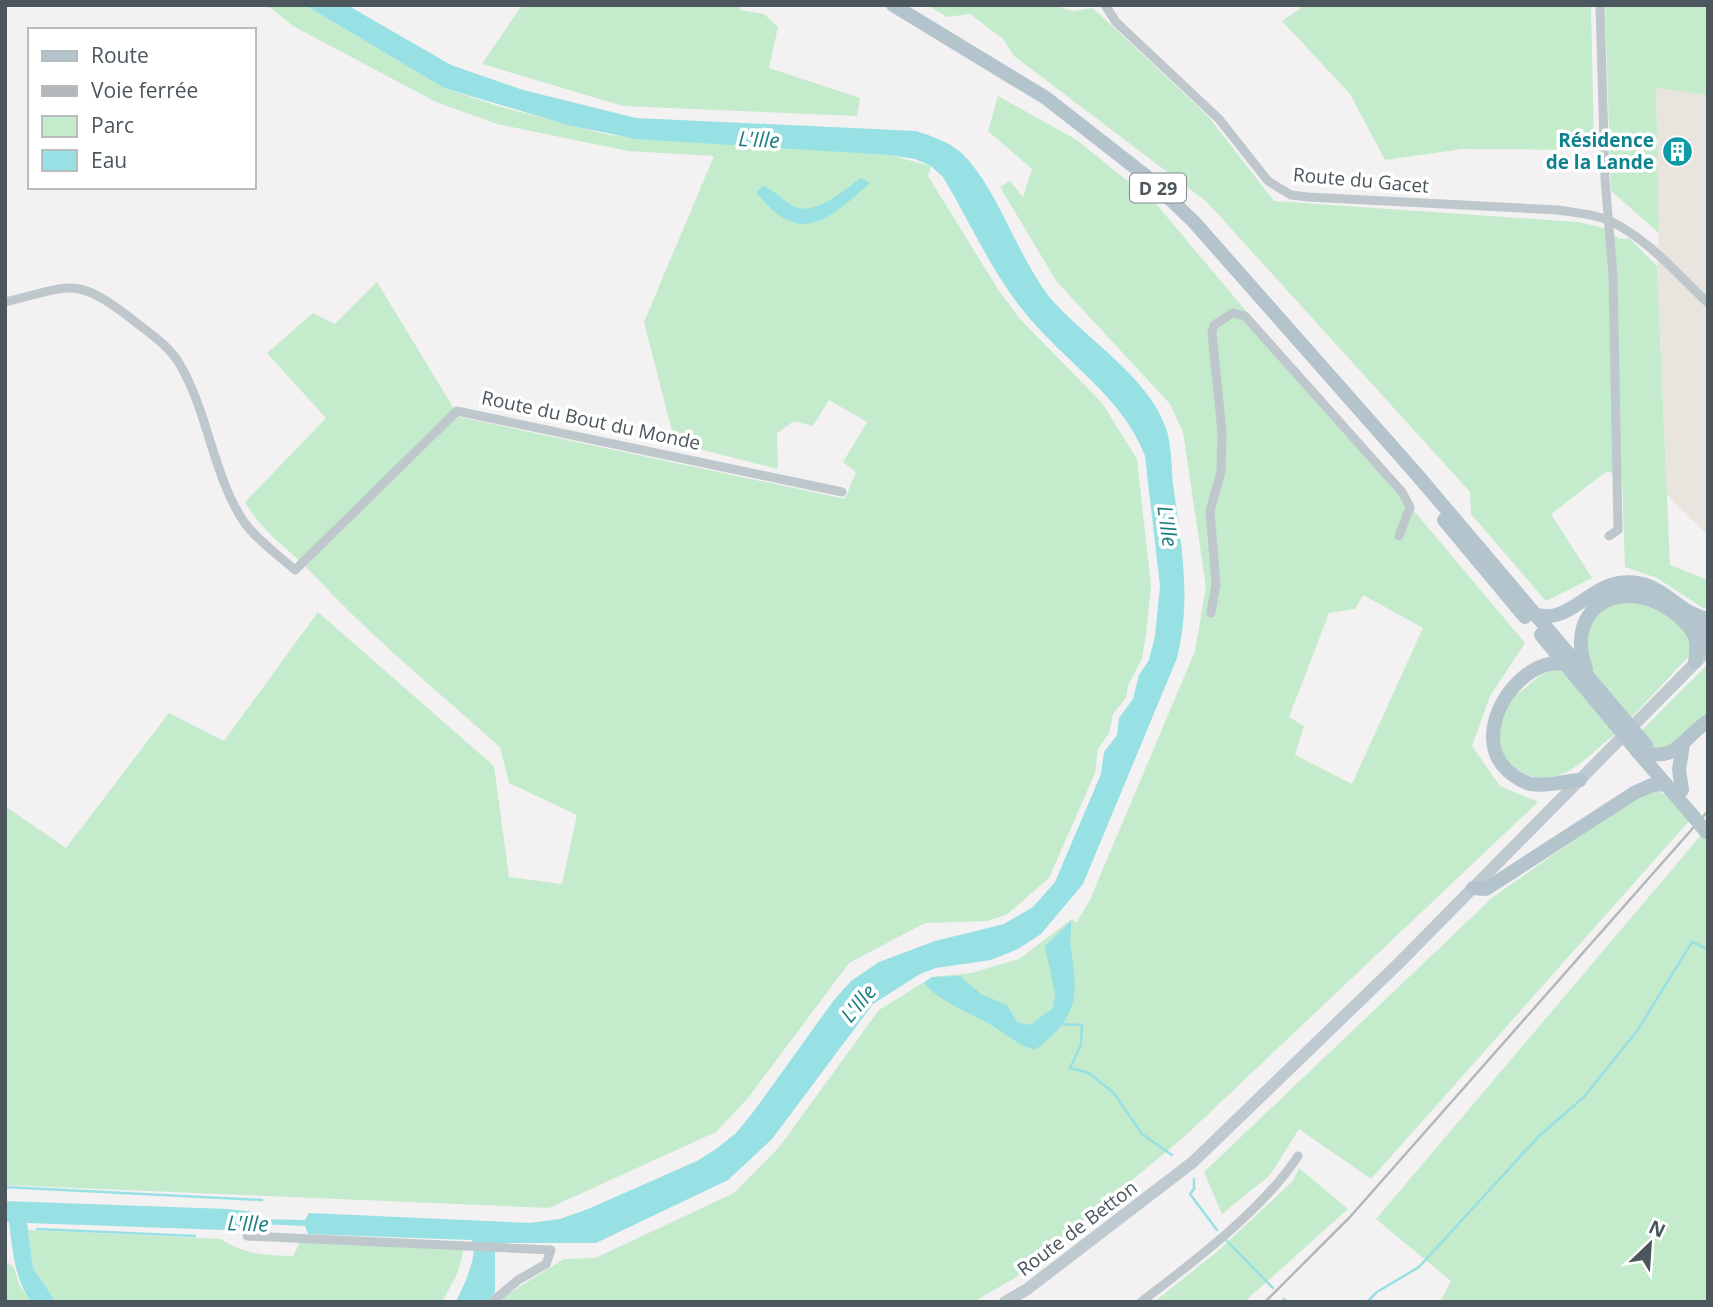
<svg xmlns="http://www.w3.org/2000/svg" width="1713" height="1307" viewBox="0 0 1713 1307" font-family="'Open Sans',sans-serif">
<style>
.commercial{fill:#e9e4de}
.green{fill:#c5ebcd;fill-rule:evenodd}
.water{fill:#97e0e3}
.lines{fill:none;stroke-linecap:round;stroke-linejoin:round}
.stream{stroke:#97e0e3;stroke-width:2.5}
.street{stroke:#bec7cc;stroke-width:9}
.secondary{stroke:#bfcad0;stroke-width:12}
.primary{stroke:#b4c4cc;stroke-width:14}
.rail{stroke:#b4b7ba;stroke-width:2.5}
.primary-bridge{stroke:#b4c4cc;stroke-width:14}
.labels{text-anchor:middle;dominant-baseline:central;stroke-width:7;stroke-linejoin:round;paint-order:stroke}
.shield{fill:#fff;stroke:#81898d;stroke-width:2}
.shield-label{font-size:18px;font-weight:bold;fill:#4b575c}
.culture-label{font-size:19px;font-weight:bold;fill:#0d838f;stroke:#fff;text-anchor:end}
.street-label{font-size:19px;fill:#4b575c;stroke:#fff}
.water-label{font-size:21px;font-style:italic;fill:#1b7d81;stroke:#fff}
</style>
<rect width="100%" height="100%" fill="#f3f1f1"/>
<!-- commercial -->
<path class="commercial" d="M1656,88l52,7v440l-41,-40 -10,-229 2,-33z"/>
<!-- green -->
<path class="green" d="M267,5h38l139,83 57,19 108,28 280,20 42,11 -3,10 71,115 21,28 82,84 35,56 14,126 -5,49 -4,24 -14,28 -2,12 -13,16 -4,19 -11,16 -3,24 -46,105 -43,37 -19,6 -62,2 -76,40 -101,135 -32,34 -167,76 -544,-23v-379l61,42 103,-135 55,28 94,-129 176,154 15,111 53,7 15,-69 -68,-32 -9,-36c-64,-57 -131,-112 -189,-175 -25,-26 -47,-37 -66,-70l81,-84 -59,-65 46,-40 22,11 42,-42 82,135 386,82 11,-27 -13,-10 24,-40 -38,-22 -16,26 -19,-5 -17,12 1,36 -103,-26 -31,-121 70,-166 -86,-5 -131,-27 -61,-22 -143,-76z
M522,5h217l1,5 24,4 14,13 -9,41 91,30 -3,18 -234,-10 -141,-42z
M927,5h128l17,6 21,-3 115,108 66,85 304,21 30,7 11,10 10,-1 28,28 13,299 38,15v28h-5l-46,-30 -32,-11 -3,-90 -15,-6 -56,43 41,64 -46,23 -75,-87 -1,-22 -263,-290 -193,-146 -11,-17 -33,-25 -23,3z
M1305,5h286l3,145 -131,-1 -78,11 -35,-66 -68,-73z
M1605,5h103v90l-52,-7 3,145 -48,-42z
M998,96l79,44 80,65 368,438 -35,53 -18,50 28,40 38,16 -353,334 -170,142 -42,24h-478l69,-43 31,-1 139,-65 46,-47 99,-136 53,-33 39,-4 48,-14 53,-40 4,4 13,-21 106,-251 11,-64 -23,-155 -13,-28 -113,-122 -57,-95 10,-6 13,16 9,-28 -44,-38zM1363,595l60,33 -71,156 -57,-29 9,-29 -15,-9 40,-104 26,-4z
M1638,598l36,21 19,24 -3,12 -60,64 -39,-50 -5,-34 6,-15 11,-13z
M1708,664v51l-39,34 -17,-1 -12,-16z
M1548,669l15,2 52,63c-39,33 -69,69 -114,21l-2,-32 5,-9 11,-18z
M1652,789l17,7 21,24 -319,359 -72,-50 -29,46 -48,39 -18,-42 289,-275 143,-100z
M1702,834l6,7v461h-268l11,-21 -75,-62z
M1299,1168l49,41 -104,93h-90l64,-51 75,-70z
M28,1230l193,9c21,15 47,17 72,17l8,-15 163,7 -6,24 -16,30h-386l-23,-34z
M5,1261l9,6 5,17 12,18h-26z"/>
<!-- water -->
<path class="water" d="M305,5h42l104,60 72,25 113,28 280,13c15,5 31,10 43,20 38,33 58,107 93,149 34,39 95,76 113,126 7,17 6,39 8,58 8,60 19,114 4,174l-94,226 -42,50 -23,15 -27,11 -55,8 -16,6 -47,30 -101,135 -44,41 -132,63h-105l4,4v46l-9,9h-30c7,-15 23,-47 16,-62l-164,-6 -3,-8 -47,-2 -4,7 -227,-8 6,45 23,34h-25c-17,-25 -18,-50 -22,-80l-4,-1v-20l222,8 28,3 3,7 47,1 4,-7 221,10 30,-4 28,-10 109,-48 19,-12 20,-16 18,-22 80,-111 17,-19 28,-19 56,-21 69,-17 29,-17 22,-25 46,-108 3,-22 13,-17 2,-17 14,-19 6,-24 10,-15 6,-24 5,-50 -15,-130c-22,-59 -80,-94 -119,-142 -34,-41 -56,-92 -83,-137l-12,-11 -16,-7 -26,-4 -253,-16 -68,-14 -124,-37z
M861,178l9,5c-44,39 -70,64 -114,9l7,-6c11,4 18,12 28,19 22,14 53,-15 70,-27z
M1071,921c1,10 -2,19 0,28 8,50 6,69 -36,101 -16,-4 -28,-15 -42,-24 -24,-14 -50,-22 -69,-43l8,-6 28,-1 21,18 26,11 10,17 13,3 23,-17 2,-14 -10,-48z"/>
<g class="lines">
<!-- stream -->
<path class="stream" d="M1061,1024l21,1 -1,20 -11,23 19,5 25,20 28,41 30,21
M1194,1179v10l-4,5 27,36
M5,1187l257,13
M37,1229l158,7
M1225,1239l48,49
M1284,1299l3,3
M1367,1302l10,-10 42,-25 120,-131 45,-39 53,-66 55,-89 16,7"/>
<!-- street -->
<path class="street" d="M1105,5l11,17 103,97 49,62 23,14 17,2 250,13c18,3 38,4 54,12 37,18 66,53 96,81
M1600,5l5,174 8,96 5,255 -9,6
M5,302c67,-16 70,-27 128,18 16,13 35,25 46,43 29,48 34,113 65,159 13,18 34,33 51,48l162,-159 385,81
M1211,613l5,-29 -6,-73 11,-39 1,-40 -10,-99 2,-8 19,-12 12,3 157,176 8,15 -11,29
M247,1236l304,14 -5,14 -28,16 -26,22
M1141,1302c51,-39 122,-92 157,-146"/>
<!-- secondary -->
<path class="secondary" d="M1005,1302l21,-12 167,-128 204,-197 305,-309"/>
<!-- primary -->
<path class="primary" d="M893,5l153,93 100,78 48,46 225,255 198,234
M1444,520l81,97
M1535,614c31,12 54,-27 84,-31 43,-6 54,29 89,36
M1692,614l13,20 3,15
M1541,635l69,83
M1564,664c-43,-9 -98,69 -56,107 7,6 14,11 23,13 17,3 32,-3 49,-4
M1586,669c-24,-66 42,-95 91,-54 7,6 17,16 19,26 1,7 0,14 -1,21
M1638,752l56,65
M1638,752c41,10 41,-11 70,-31
M1682,790l-3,-20 4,-26
M1473,888l13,1 148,-96 18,-8 14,-1"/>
<!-- rail -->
<path class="rail" d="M1265,1302l85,-85 358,-406"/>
<!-- primary-bridge -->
<path class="primary-bridge" d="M1617,711l29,34
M1611,719l27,33
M1694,817l12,15"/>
</g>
<!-- icons -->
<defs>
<symbol id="building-disc" viewBox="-11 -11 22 22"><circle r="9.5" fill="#0f9aa8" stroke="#fff"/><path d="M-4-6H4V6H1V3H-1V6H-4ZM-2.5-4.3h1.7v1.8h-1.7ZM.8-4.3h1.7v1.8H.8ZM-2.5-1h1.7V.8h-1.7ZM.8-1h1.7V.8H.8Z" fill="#fff"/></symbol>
</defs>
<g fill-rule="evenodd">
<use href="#building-disc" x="1660" y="134" width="35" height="35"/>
</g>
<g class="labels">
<!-- shield labels -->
<rect class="shield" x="1130" y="173.5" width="56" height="29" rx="5"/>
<g class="shield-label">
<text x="1158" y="188">D 29</text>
</g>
<!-- culture labels -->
<g class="culture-label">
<text x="1654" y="140">Résidence<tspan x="1654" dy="22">de la Lande</tspan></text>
</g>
<!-- street labels -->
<g class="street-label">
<text transform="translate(1361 180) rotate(5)">Route du Gacet</text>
<text transform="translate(591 420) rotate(12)">Route du Bout du Monde</text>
<text transform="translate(1077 1228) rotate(-37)">Route de Betton</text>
</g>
<!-- water labels -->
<g class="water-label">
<text transform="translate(759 139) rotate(3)">L'Ille</text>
<text transform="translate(1168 526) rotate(82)">L'Ille</text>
<text transform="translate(858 1003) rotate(-50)">L'Ille</text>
<text transform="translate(248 1223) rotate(2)">L'Ille</text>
</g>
</g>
<!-- border -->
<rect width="1713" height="1307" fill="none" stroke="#4b575c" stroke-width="14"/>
<!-- legend -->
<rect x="28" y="28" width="228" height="161" fill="#ffffff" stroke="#b7bcbe" stroke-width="2"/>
<rect x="42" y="51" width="35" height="10" fill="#b4c4cc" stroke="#b7bcbe" stroke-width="2"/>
<text x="91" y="63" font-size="21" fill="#4b575c">Route</text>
<rect x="42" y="86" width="35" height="10" fill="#b4b7ba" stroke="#b7bcbe" stroke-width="2"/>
<text x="91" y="98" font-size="21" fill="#4b575c">Voie ferrée</text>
<rect x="42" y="116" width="35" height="21" fill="#c5ebcd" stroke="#b7bcbe" stroke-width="2"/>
<text x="91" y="133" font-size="21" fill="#4b575c">Parc</text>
<rect x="42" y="150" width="35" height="21" fill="#97e0e3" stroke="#b7bcbe" stroke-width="2"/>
<text x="91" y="168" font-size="21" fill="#4b575c">Eau</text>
<!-- north arrow -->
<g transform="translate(1650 1244) rotate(25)" stroke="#ffffff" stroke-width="5" paint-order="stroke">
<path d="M0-5L12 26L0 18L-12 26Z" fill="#4b575c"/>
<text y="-10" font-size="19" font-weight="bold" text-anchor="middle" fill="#4b575c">N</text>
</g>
</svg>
